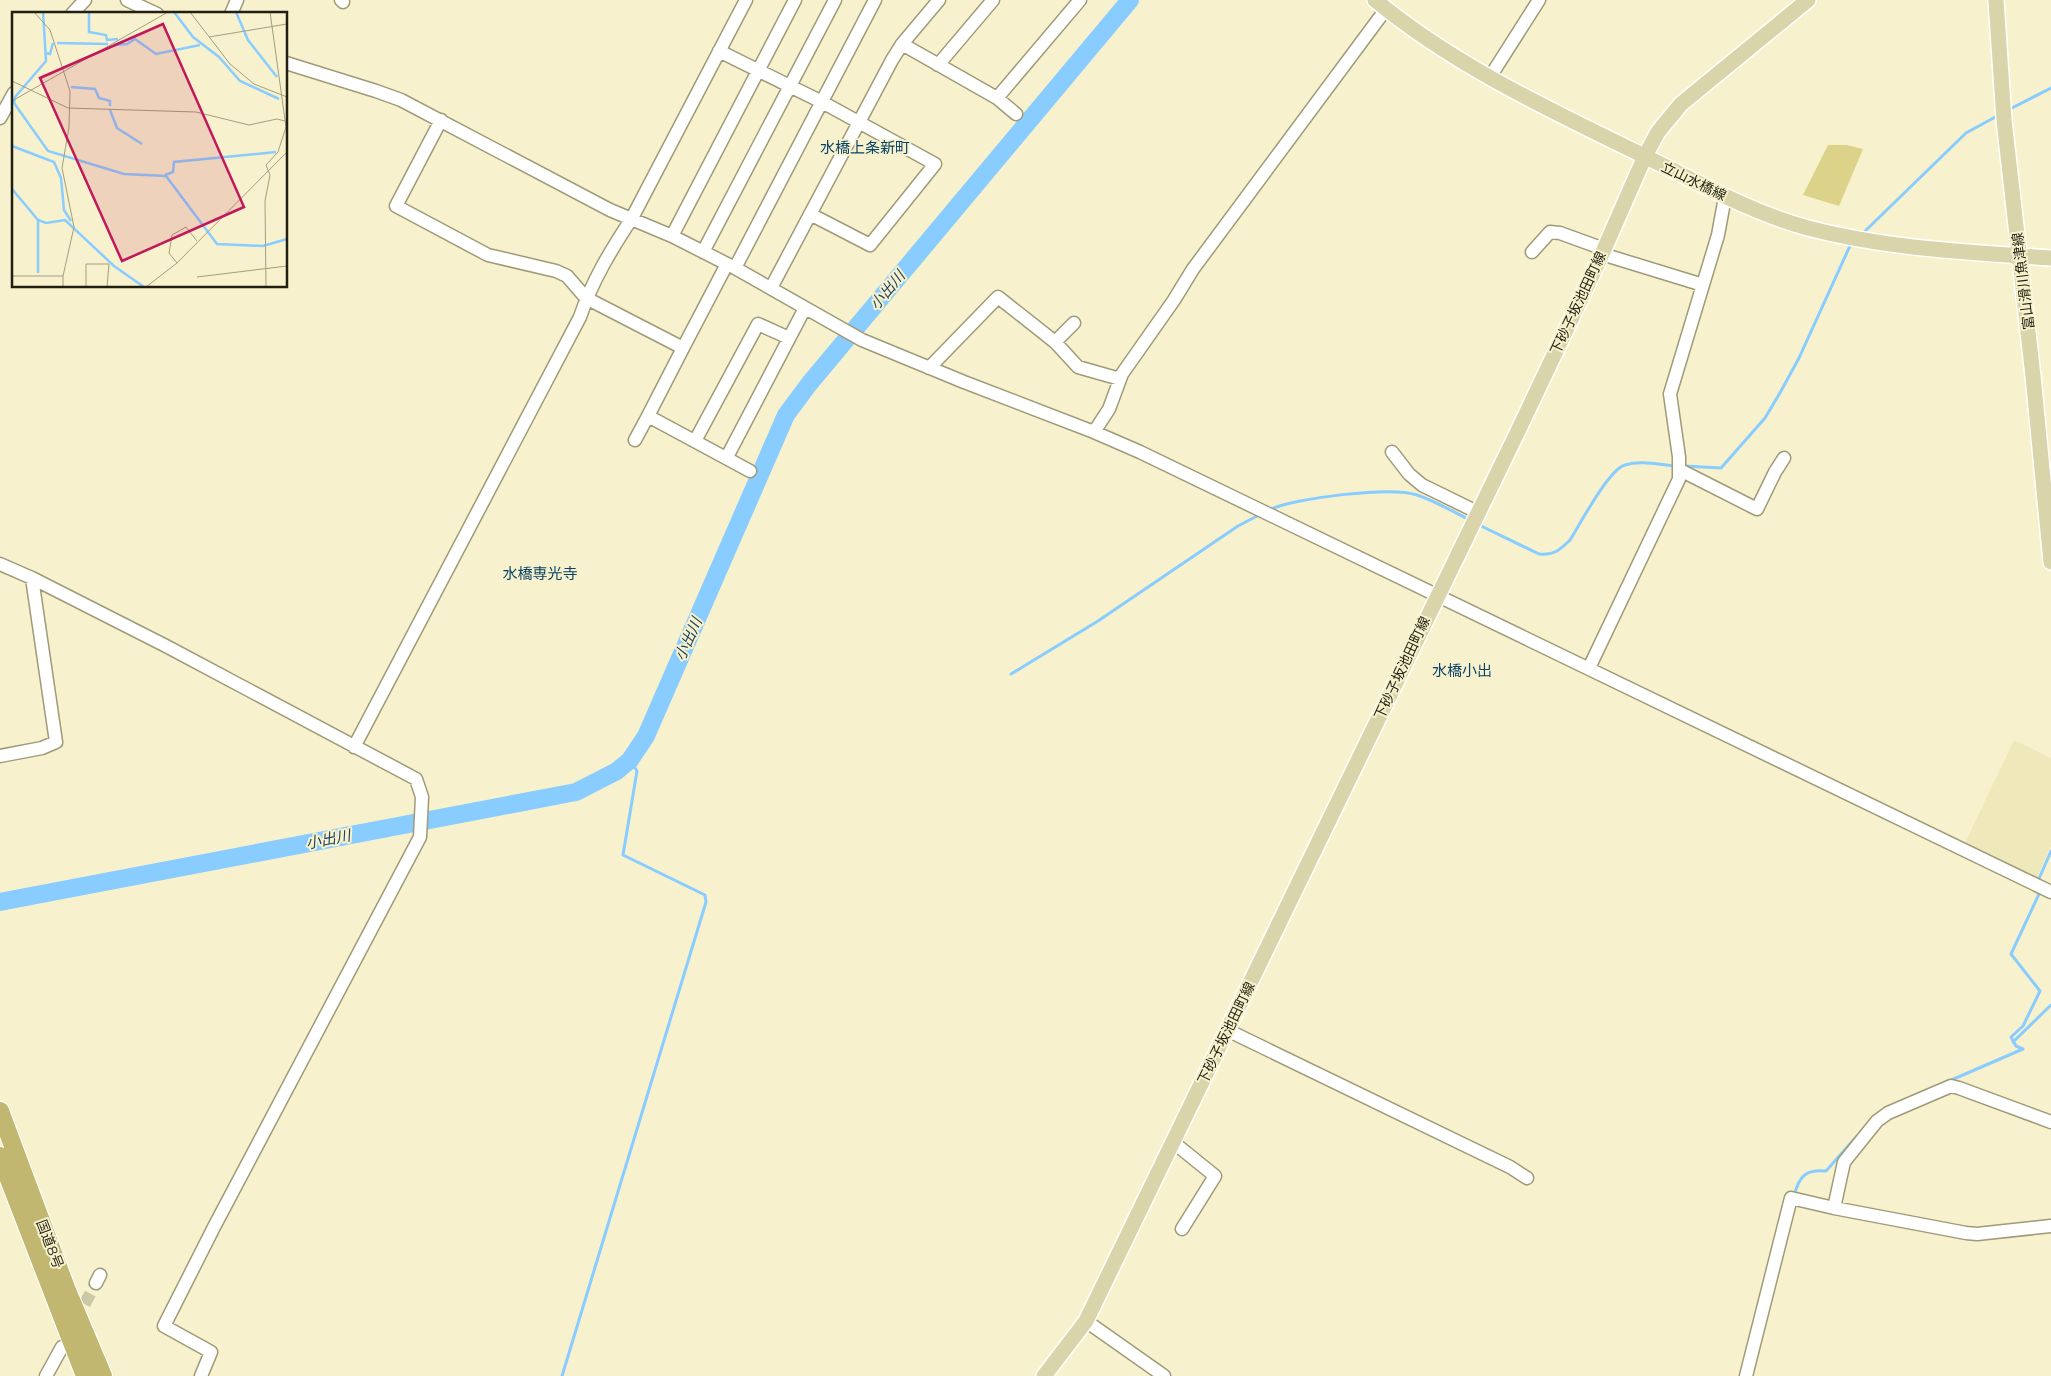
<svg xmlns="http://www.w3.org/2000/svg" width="2051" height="1376" viewBox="0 0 2051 1376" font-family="Montserrat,'Noto Sans JP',sans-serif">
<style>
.built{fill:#eee8bb}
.green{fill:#dcd289}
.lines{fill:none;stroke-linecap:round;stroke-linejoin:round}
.stream{stroke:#89ccff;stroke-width:3}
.river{stroke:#89ccff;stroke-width:18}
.minor-tunnel{stroke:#ccc8a7;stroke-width:12;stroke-dasharray:12 6;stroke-linecap:butt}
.minor-casing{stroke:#9f9a78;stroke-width:15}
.major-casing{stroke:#fff;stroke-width:18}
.highway-casing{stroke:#fff;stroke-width:20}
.minor{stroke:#fff;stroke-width:12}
.major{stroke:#dad4aa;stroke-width:15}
.highway{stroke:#c1b771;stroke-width:18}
.labels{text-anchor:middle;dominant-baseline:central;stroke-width:4;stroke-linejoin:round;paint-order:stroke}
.street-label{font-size:14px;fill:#211f11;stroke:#f7f2cd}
.neighbourhood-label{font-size:15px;fill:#094264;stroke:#f7f2cd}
.water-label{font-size:15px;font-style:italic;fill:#1d425c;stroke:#f7f2cd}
.inset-river{fill:none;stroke:#89ccff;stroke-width:2.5}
.inset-road{fill:none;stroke:#a19e82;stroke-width:1}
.view{fill:#c2185b;fill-opacity:0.15;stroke:#c2185b;stroke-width:2.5}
.inset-edge{fill:none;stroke:#211f11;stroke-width:2.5}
</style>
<rect width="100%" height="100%" fill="#f7f2cd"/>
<!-- built -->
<path class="built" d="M2014,740l37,18v88l-15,33 -72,-34z"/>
<!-- green -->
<path class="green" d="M1828,145h19l16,4 -24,57 -36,-11z"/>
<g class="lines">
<!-- stream -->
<path class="stream" d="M2008,110l43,-22
M1861,235l105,-102 33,-18
M1685,466l36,2 44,-50 16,-27 18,-33 50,-110 4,-5
M1269,510c25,-12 122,-24 148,-15 18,6 35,16 53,25
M1477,524l62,30c14,2 21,-4 31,-14 10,-16 39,-71 55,-75 16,-5 35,0 51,1
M1011,674l87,-53 140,-95 23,-12
M2038,881l13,-30
M2013,1042l38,-37
M1949,1081l74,-32 -7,-3 -5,-9 12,-11 17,-35 -29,-37 28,-60v-4
M1794,1196c5,-20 12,-27 32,-25l31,-35
M562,1376l144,-474 -1,-7 -82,-40 14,-84 -7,-11"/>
<!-- river -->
<path class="river" d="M0,902l576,-110 41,-21 13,-11 16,-24 140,-321 23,-31 321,-384"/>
<!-- minor-tunnel -->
<path class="minor-tunnel" d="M76,1320l20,-37"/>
<defs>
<path id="minor" d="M127,0l30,14
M341,0l2,2
M72,14l13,-14
M231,14l6,-14
M902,44l95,54 19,16
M719,51l103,51 113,62 -65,81 -60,-31
M286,63l90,28 25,9 209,110 62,26 63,32 127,72 102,42 130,50 46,20 911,440
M938,65l55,-65
M1490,77l49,-77
M997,98l83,-98
M0,118l14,-25
M441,120l-45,86 92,49 68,16 11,5 19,22 97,50 -35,68
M672,236l123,-236
M703,252l132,-252
M1532,252l18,-20 10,1 44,16
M1602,254l101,31
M735,268l140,-268
M771,288l121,-228 10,-16 37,-44
M1074,323l-19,19 23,25 42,12
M683,348l44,-84
M929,368l69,-71 57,45
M1094,432l15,-23 13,-35 52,-74 19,-31 193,-260
M635,440l13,-24 102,55
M695,441l63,-117 31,14
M1392,452l17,22 13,11 55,27
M727,457l78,-149
M1680,470l77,39 18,-37 9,-14
M0,564l32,14 24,164 -14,6 -42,8
M32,578l134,68 250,133 6,18 -2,40 -206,390 -50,99 47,26 -10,24
M1589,668l90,-189v-22l-9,-63 48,-159 7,-38
M354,747l226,-430c12,-36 31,-67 52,-99l114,-218
M1227,1030l283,137 17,11
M1173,1142l42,34 -33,53
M1834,1208l10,-46 33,-41 11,-8 63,-27 8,2 92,34
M96,1283l4,-8
M1086,1321l78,55
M46,1376l16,-29
M1746,1376l45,-178 43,10 132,25 11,1 74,-8"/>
<path id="major" d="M1375,0c80,66 175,110 267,155 54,26 107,57 166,73 79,21 162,24 243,30
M1996,0l8,120 29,256 18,186
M1044,1376l42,-55 432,-890 84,-177 43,-98 13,-24 23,-28 127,-104"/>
<path id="highway" d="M0,1111l66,177 37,88
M0,1156l85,220"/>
</defs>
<!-- minor casing -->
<use href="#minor" class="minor-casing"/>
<!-- major casing -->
<use href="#major" class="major-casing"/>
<!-- highway casing -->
<use href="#highway" class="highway-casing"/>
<!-- minor -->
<use href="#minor" class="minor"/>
<!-- major -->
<use href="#major" class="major"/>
<!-- highway -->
<use href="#highway" class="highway"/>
</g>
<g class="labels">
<!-- street labels -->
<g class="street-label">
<text transform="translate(1694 181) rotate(26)">立山水橋線</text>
<text transform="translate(2023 281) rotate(-97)">富山滑川魚津線</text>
<text transform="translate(1578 303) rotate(-65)">下砂子坂池田町線</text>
<text transform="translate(1402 668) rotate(-65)">下砂子坂池田町線</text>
<text transform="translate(1226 1033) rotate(-64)">下砂子坂池田町線</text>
<text transform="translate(50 1244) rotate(69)">国道8号</text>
</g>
<!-- neighbourhood labels -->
<g class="neighbourhood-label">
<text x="865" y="147">水橋上条新町</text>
<text x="540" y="573">水橋専光寺</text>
<text x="1462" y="670">水橋小出</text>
</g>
<!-- water labels -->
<g class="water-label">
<text transform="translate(887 290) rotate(-50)">小出川</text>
<text transform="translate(688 639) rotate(-66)">小出川</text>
<text transform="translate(328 839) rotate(-11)">小出川</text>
</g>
</g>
<!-- overview -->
<g transform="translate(12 12)">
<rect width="275" height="275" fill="#f7f2cd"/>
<path class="inset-river" d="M31,0l3,49 -31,36 -1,6 34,48 76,23 42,2 51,68 46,2 24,-7M77,0v20l17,3 1,5 11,-1M162,0l19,25 26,20 21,24 39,18M224,0l12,28 29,37M45,31l51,1M102,33l13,-1 8,-5 21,15 44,-9M34,41l4,1 3,-11M59,75l24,2 4,9 11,3v5M98,98l7,18 25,16M0,134l42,16 7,16 3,32 7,11M153,163l8,-3 1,-10 102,-10M0,177l26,31 8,3 19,-3 49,46 30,21M26,208v53"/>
<path class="inset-road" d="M22,0l16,18 20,61 -1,36 -7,41 12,59 -11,49M178,0l40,52 24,20 33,13M197,25l78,-13M0,69l56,27 128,4 53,13 28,-6 8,2M0,89l156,-89M165,251l-8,-10 3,-18 14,-8 11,14M0,264h51v11M185,265l90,-11M74,275v-23h23l-2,23M134,275l31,-24 110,-111M254,275l-1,-86 5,-26 -4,-10 12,-13 8,-25 -16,-115"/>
<path class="view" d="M151,12l81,183 -122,54 -82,-183z"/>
<rect width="275" height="275" class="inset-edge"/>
</g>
</svg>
